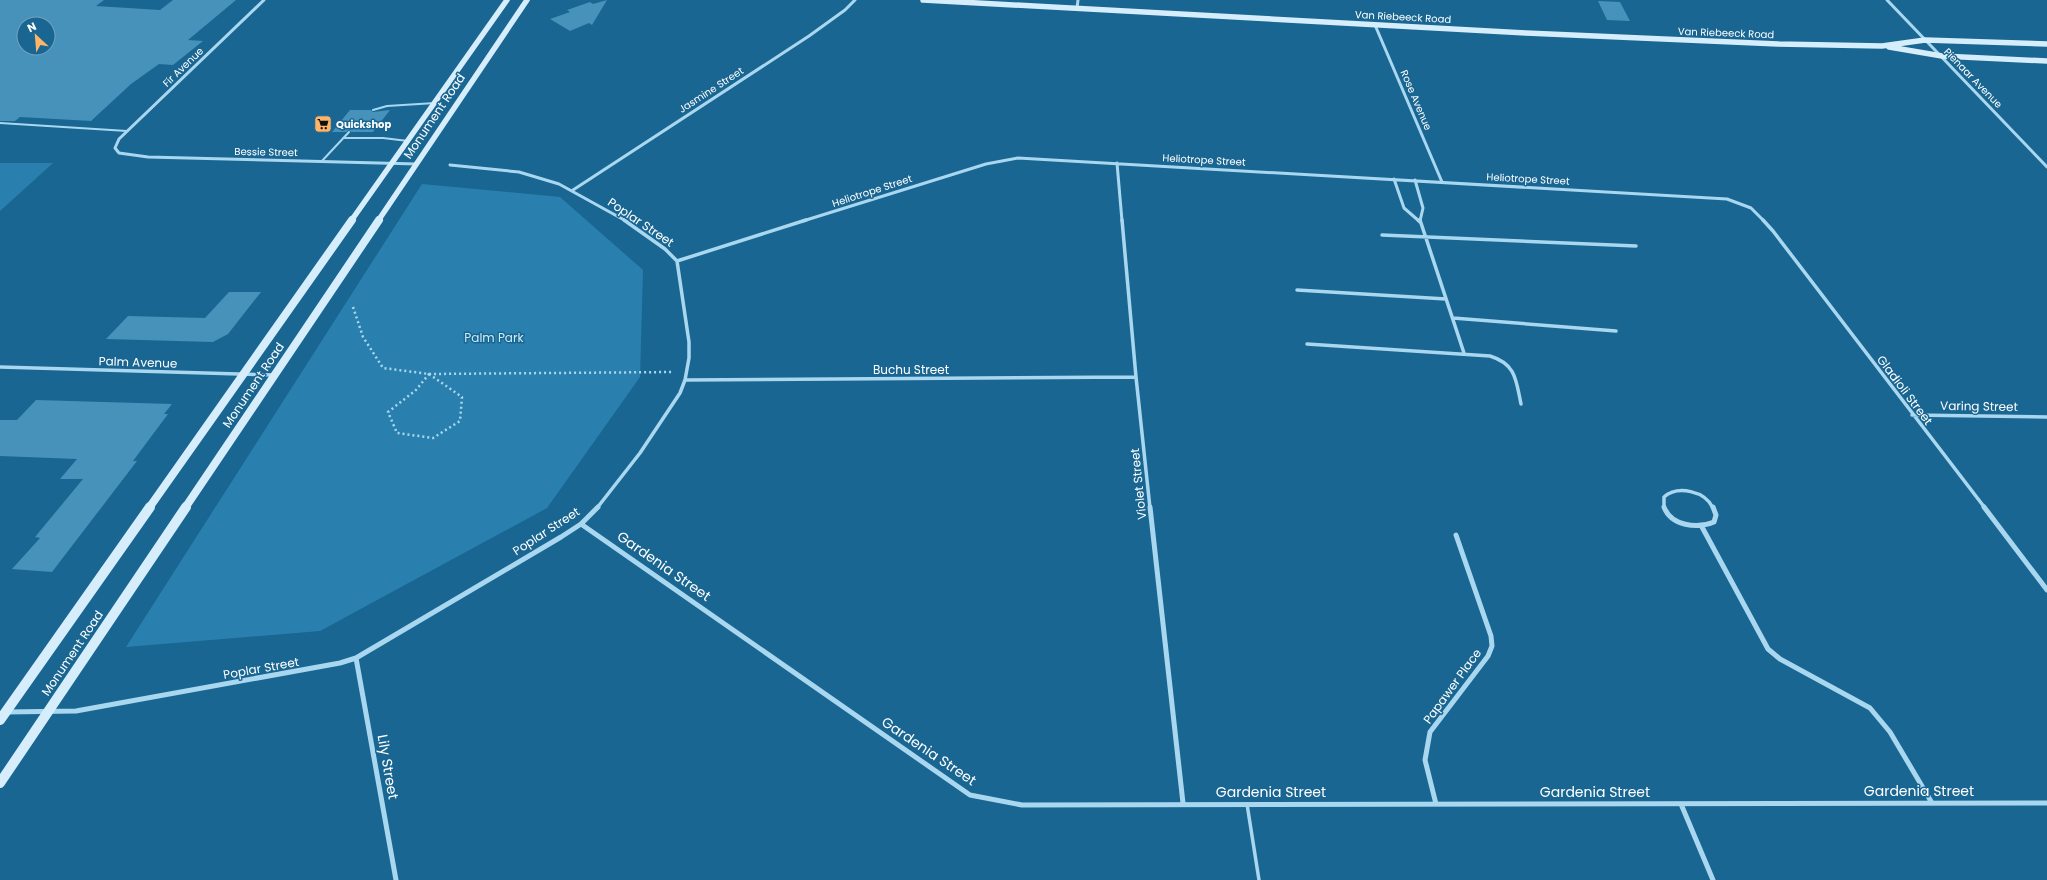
<svg xmlns="http://www.w3.org/2000/svg" width="2047" height="880" viewBox="0 0 2047 880" font-family="Poppins,sans-serif">
<style>
.green{fill:#2980af}
.building{fill:#4692bb;fill-rule:evenodd}
.lines{fill:none;stroke-linecap:round;stroke-linejoin:round}
.path{stroke:#a9d7f0;stroke-width:2.5;stroke-dasharray:2 3;stroke-linecap:butt}
.lane-far1{stroke:#a9d7f0;stroke-width:2}
.lane{stroke:#a9d7f0;stroke-width:3.5}
.street-far2{stroke:#a9d7f0;stroke-width:3}
.street-far1{stroke:#a9d7f0;stroke-width:3.5}
.street{stroke:#a9d7f0;stroke-width:5}
.secondary-far2{stroke:#d6edfb;stroke-width:5.5}
.secondary-far1{stroke:#d6edfb;stroke-width:8}
.secondary{stroke:#d6edfb;stroke-width:10}
.labels{text-anchor:middle;dominant-baseline:central;stroke-width:3;stroke-linejoin:round;paint-order:stroke}
.far-street-label{font-size:10px;fill:#fff;stroke:#196692}
.far-poi-label{font-size:10px;font-weight:bold;fill:#fff;stroke:#196692;text-anchor:start}
.street-label{font-size:12px;fill:#fff;stroke:#196692}
.park-label{font-size:12px;fill:#cfecfb;stroke:#196692}
.near-street-label{font-size:14px;fill:#fff;stroke:#196692}
</style>
<rect width="100%" height="100%" fill="#196692"/>
<!-- green -->
<path class="green" d="M0,163h53l-53,48z
M422,184l138,13 83,73 -3,107 -93,131 -227,123 -194,16z"/>
<!-- building -->
<path class="building" d="M0,0h104l-8,6 64,4 13,-10h63l-48,40 15,1 -30,24 -14,-1 -28,20 -40,37 -71,-4 -5,4h-15zM24,24h24v24h-24z
M607,0l-15,25 -3,-2 -19,8 -20,-12 20,-7 -3,-2 23,-8 3,2z
M1598,1l22,1 10,19 -23,-1z
M350,110h21l2,2 17,-2 -17,22h-22l-2,-2 -3,2h-14z
M229,292h32l-33,42 -15,8 -107,-3 22,-23 77,2z
M36,400l136,4 -8,10h4l-35,47h4l-85,111 -40,-3 28,-31 -5,-1 48,-58h-23l17,-20 -77,-3v-36h17z"/>
<g class="lines">
<!-- path -->
<path class="path" d="M353,307l10,30 20,31 46,6 244,-2
M429,374l33,23 -2,24 -27,17 -36,-5 -9,-21 28,-22z"/>
<!-- lane-far1 -->
<path class="lane-far1" d="M373,110l14,-4 48,-3
M0,123l127,8
M343,138h40l25,3
M321,162l28,-30"/>
<!-- lane -->
<path class="lane" d="M1247,804l12,76"/>
<!-- street-far2 -->
<path class="street-far2" d="M264,0l-145,139 -4,9 4,5 29,4 269,7
M1887,0l160,167
M1077,8l1,-8
M1375,25l67,157
M1117,163l5,58
M450,165l69,7 40,12 67,37
M1394,179l10,29 15,13
M1415,180l8,28 -3,13
M573,190l236,-154 36,-26 10,-10
M803,221l183,-57 32,-6 709,41 24,9 13,13"/>
<!-- street-far1 -->
<path class="street-far1" d="M1122,220l14,157 14,131
M1418,220l2,2
M1420,220l44,133
M1763,220l10,11 212,277
M1382,235l254,11
M677,261l129,-41
M1297,290l149,9
M1453,318l163,13
M1307,344l183,12c26,8 26,24 31,48
M0,367l275,8
M685,380l451,-3
M1912,415l135,2
M597,508l43,-55 40,-60 5,-13 4,-22v-16l-12,-81 -12,-12 -41,-29
M1664,508v-11c14,-12 41,-6 49,11"/>
<!-- street -->
<path class="street" d="M1150,507l33,296
M1664,507c7,19 33,22 50,15l2,-7 -3,-8
M1984,507l63,83
M581,524l389,271 52,10 1025,-2
M1702,527l66,122 12,10 90,49 20,24 42,71
M356,658l40,222
M7,712l69,-1 264,-48 16,-5 205,-121 20,-13 17,-17
M1436,804l-11,-44 5,-28 58,-76 4,-10 -1,-10 -35,-101
M1681,804l32,76"/>
<!-- secondary-far2 -->
<path class="secondary-far2" d="M923,0l603,33 252,11 104,2 43,-6 122,4
M1889,47l53,9 105,5
M351,221l156,-221
M378,221l149,-221"/>
<!-- secondary-far1 -->
<path class="secondary-far1" d="M149,508l203,-288
M185,508l194,-288"/>
<!-- secondary -->
<path class="secondary" d="M0,720l150,-213
M0,783l186,-276"/>
</g>
<!-- icons -->
<defs>
<symbol id="supermarket-square" viewBox="-11 -11 22 22"><rect x="-9" y="-9" width="18" height="18" rx="4" fill="#ffb567" stroke="#196692"/><path d="M-6-5.5h2.5l.6 2H6L4.5 2H-2.5L-4.4-4H-6ZM-1.5 3.2a1.3 1.3 0 1 0 .1 0ZM3 3.2a1.3 1.3 0 1 0 .1 0Z" fill="#111"/></symbol>
</defs>
<g fill-rule="evenodd">
<use href="#supermarket-square" x="313" y="114" width="20" height="20"/>
</g>
<g class="labels">
<!-- far-street labels -->
<g class="far-street-label">
<text transform="translate(1403 17) rotate(3)">Van Riebeeck Road</text>
<text transform="translate(1726 33) rotate(2)">Van Riebeeck Road</text>
<text transform="translate(183 67) rotate(-44)">Fir Avenue</text>
<text transform="translate(1973 78) rotate(46)">Pienaar Avenue</text>
<text transform="translate(711 90) rotate(-33)">Jasmine Street</text>
<text transform="translate(1416 100) rotate(67)">Rose Avenue</text>
<text transform="translate(266 152) rotate(1)">Bessie Street</text>
<text transform="translate(1204 160) rotate(3)">Heliotrope Street</text>
<text transform="translate(1528 179) rotate(3)">Heliotrope Street</text>
<text transform="translate(872 191) rotate(-18)">Heliotrope Street</text>
</g>
<!-- far-poi labels -->
<g class="far-poi-label">
<text x="336" y="124">Quickshop</text>
</g>
<!-- street labels -->
<g class="street-label">
<text transform="translate(434 116) rotate(-56)">Monument Road</text>
<text transform="translate(641 222) rotate(34)">Poplar Street</text>
<text transform="translate(138 362) rotate(2)">Palm Avenue</text>
<text x="911" y="369">Buchu Street</text>
<text transform="translate(253 385) rotate(-56)">Monument Road</text>
<text transform="translate(1905 390) rotate(53)">Gladioli Street</text>
<text transform="translate(1979 406) rotate(1)">Varing Street</text>
<text transform="translate(1138 484) rotate(-96)">Violet Street</text>
<text transform="translate(546 531) rotate(-33)">Poplar Street</text>
<text transform="translate(72 653) rotate(-56)">Monument Road</text>
<text transform="translate(261 668) rotate(-10)">Poplar Street</text>
<text transform="translate(1452 686) rotate(-54)">Papawer Place</text>
</g>
<!-- park labels -->
<g class="park-label">
<text x="494" y="337">Palm Park</text>
</g>
<!-- near-street labels -->
<g class="near-street-label">
<text transform="translate(664 566) rotate(35)">Gardenia Street</text>
<text transform="translate(929 751) rotate(34)">Gardenia Street</text>
<text transform="translate(388 767) rotate(80)">Lily Street</text>
<text x="1919" y="791">Gardenia Street</text>
<text x="1271" y="792">Gardenia Street</text>
<text x="1595" y="792">Gardenia Street</text>
</g>
</g>
<!-- north arrow -->
<g transform="translate(36 36) rotate(334)"><circle r="19" fill="#196692" stroke="#75a3be"/>
<path d="M0-3L7 15L0 10L-7 15Z" fill="#ffb567"/>
<text y="-6" font-size="11" font-weight="bold" text-anchor="middle" fill="#ffffff">N</text>
</g>
</svg>
